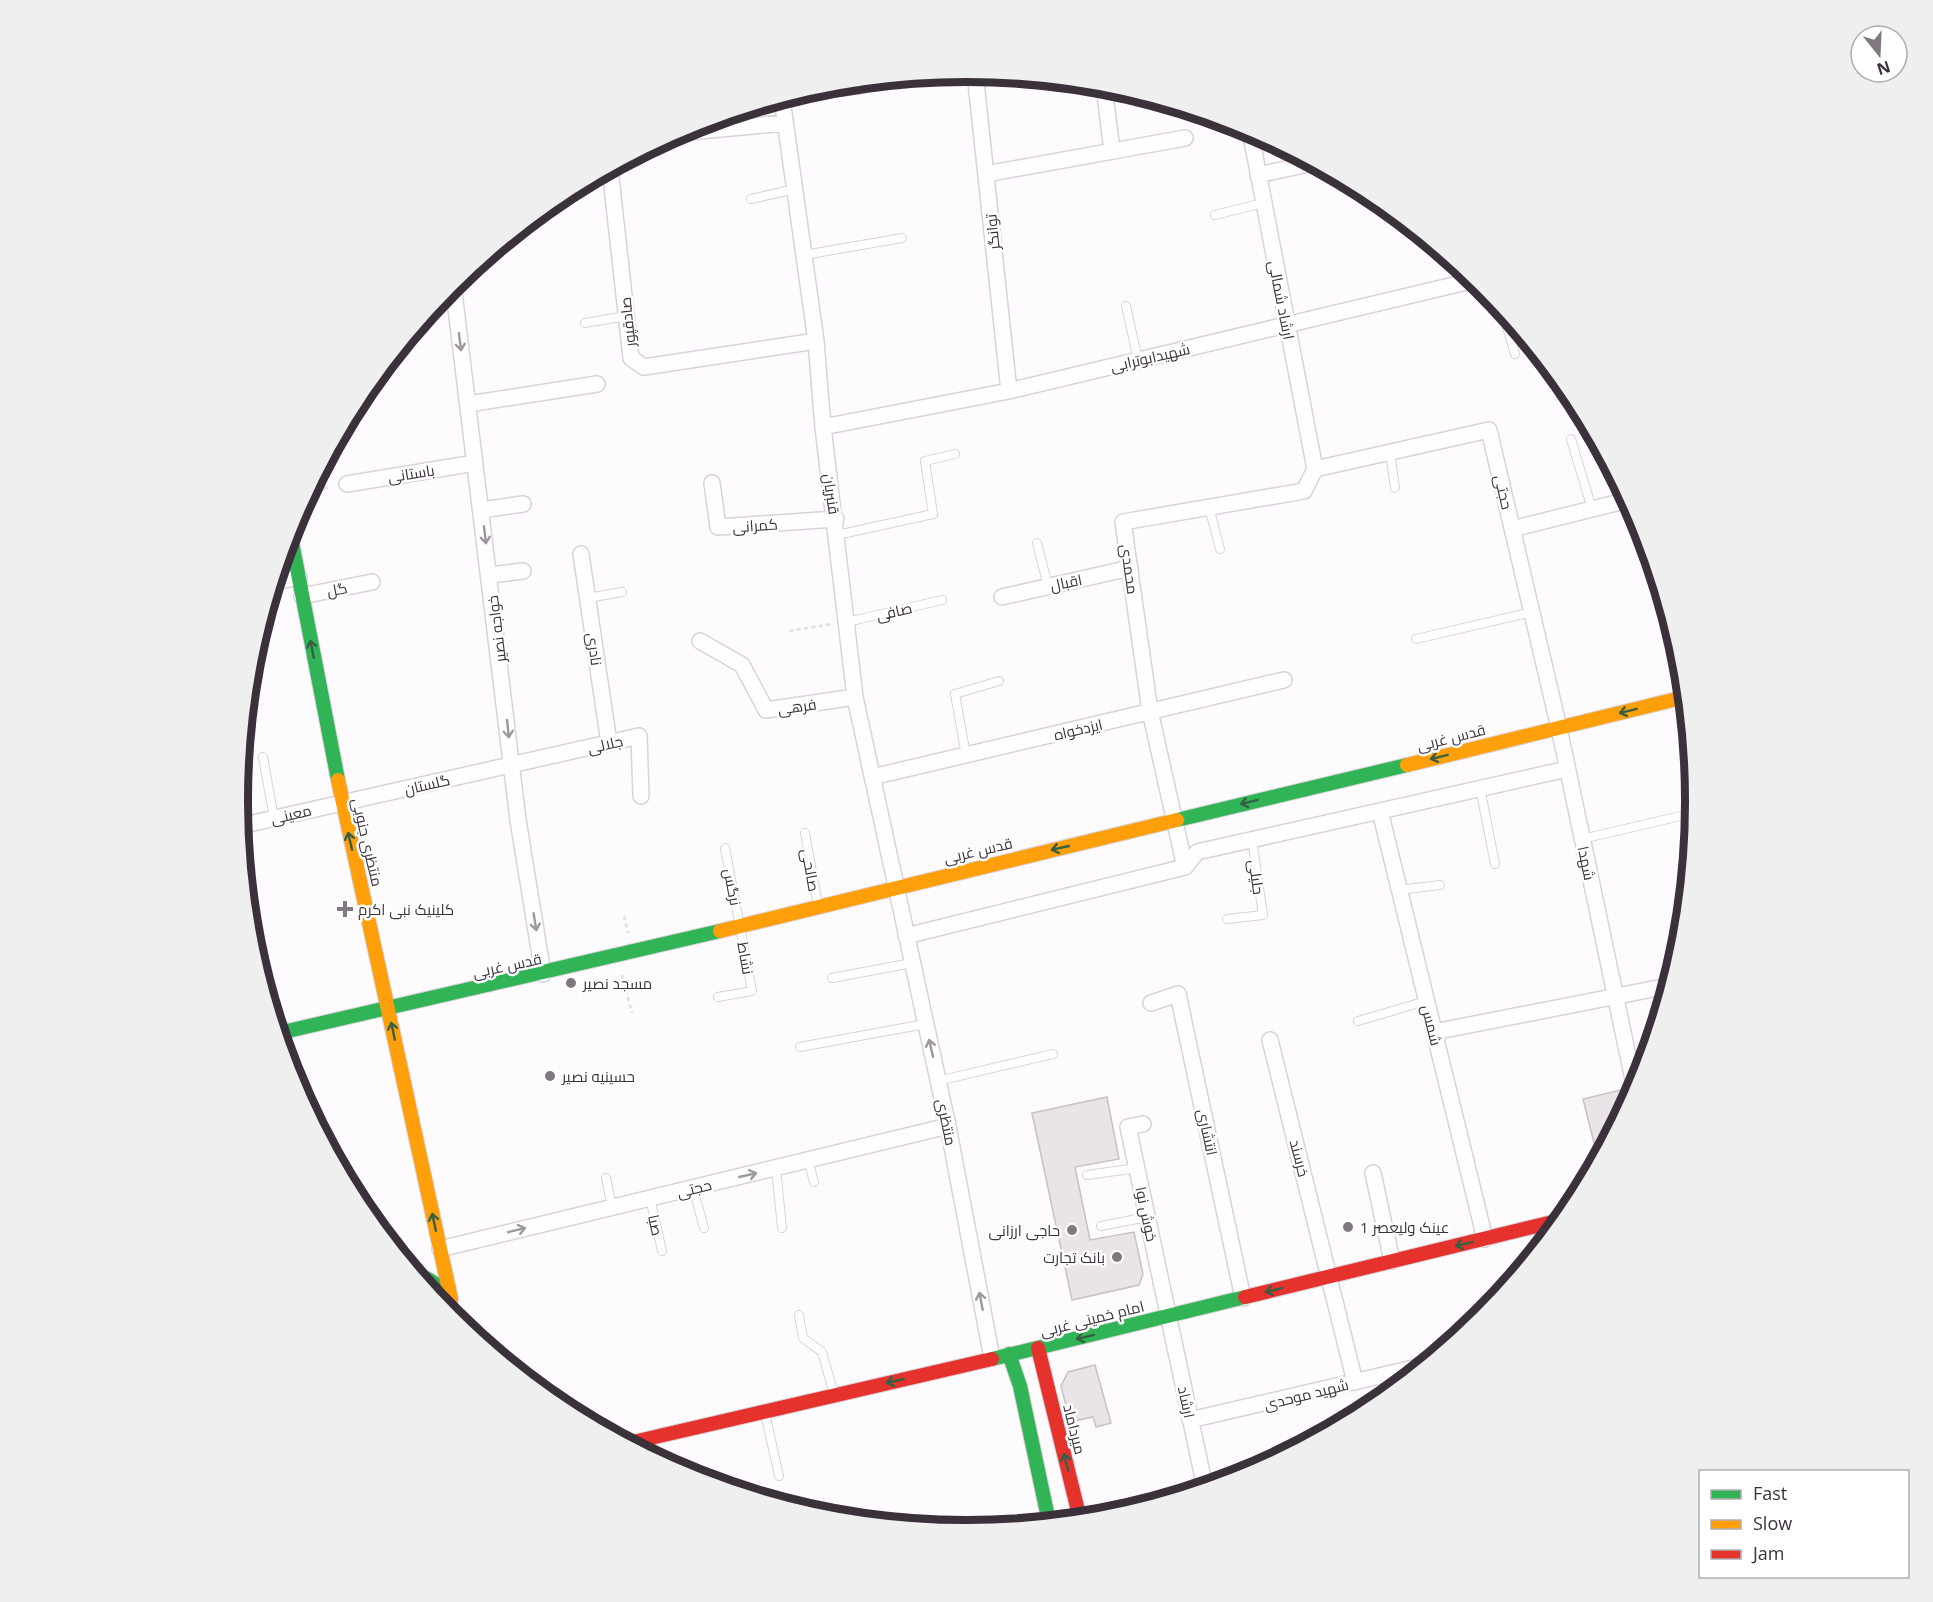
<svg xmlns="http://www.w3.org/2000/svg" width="1933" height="1602" viewBox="0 0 1933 1602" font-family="'Open Sans',Cairo,sans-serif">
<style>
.building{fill:#eae3e7;stroke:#c7c0c4;stroke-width:1.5}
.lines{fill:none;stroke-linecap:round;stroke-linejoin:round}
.lane-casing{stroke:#d9d3d9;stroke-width:10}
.street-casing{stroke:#d9d3d9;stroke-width:18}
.fast-casing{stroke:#d9d3d9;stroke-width:16}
.slow-casing{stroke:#d9d3d9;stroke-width:16}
.jam-casing{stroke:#d9d3d9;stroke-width:16}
.path{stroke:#e4e3e4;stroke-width:3;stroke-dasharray:4.5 3;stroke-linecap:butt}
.lane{stroke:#fffeff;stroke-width:8}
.street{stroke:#fffeff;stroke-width:15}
.fast{stroke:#30b455;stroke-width:14}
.slow{stroke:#ff9f0a;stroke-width:14}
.jam{stroke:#e5322d;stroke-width:14}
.oneway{stroke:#9c989d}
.oneway2{stroke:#365f44}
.poi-dot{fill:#7f787f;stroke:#fff;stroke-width:2}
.labels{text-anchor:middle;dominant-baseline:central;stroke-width:5;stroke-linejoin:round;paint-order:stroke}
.street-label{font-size:15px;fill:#3a313b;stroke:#fff}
.poi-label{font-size:15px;fill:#3a313b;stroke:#fff;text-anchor:start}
.rim{fill:none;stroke:#3a313b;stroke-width:8}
</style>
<rect width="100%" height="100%" fill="#fefbfe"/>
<!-- building -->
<path class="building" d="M1625,1089l6,9 -33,61 -15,-60z
M1107,1097l12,62 -44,8 15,73 44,-8 9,42 -4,11 -67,15 -40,-187z
M1095,1365l16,58 -15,4 -3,-10 -23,5 -9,-36 7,-14z"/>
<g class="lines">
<defs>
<path id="lane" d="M782,99l82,-10
M751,199l44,-10
M1215,215l48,-12
M804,255l98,-17
M1126,306l12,54
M1502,310l13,44
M585,323l41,-7
M1571,439l21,70
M1390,452l5,36
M1209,507l11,42
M837,535l96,-21 -8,-53 30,-7
M1037,543l11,43
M588,598l34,-6
M847,622l95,-22
M1416,639l116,-27
M966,755l-11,-61 44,-13
M263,757l11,61
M1480,788l15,76
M805,833l13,72
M1582,839l103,-24
M1399,890l41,-5
M1227,919l36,-4 -11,-76
M832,978l80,-15
M718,997l34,-6 -27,-143
M1358,1021l68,-20
M800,1047l125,-23
M938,1081l115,-27
M808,1160l6,22
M776,1168l6,60
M1087,1175l50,-7
M606,1178l6,29
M693,1188l11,40
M650,1198l12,53
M1101,1226l46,-9
M799,1315l4,23 19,14 12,42
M765,1413l14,63"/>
<path id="street" d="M975,73l34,318
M1104,86l8,65
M782,99l34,242 7,86 32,270 93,429 44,232
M1250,130l65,339
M677,133l108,-10
M610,169l21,189 13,9 172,-26
M986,174l199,-36
M1258,175l55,-12
M453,284l65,536 25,154
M468,404l129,-20
M823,427l186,-36 466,-111
M1315,469l174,-39 70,298 76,361
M712,483l6,44 118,-8
M347,484l128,-21
M481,510l42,-6
M1512,529l116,-29
M581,554l28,189
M490,575l33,-4
M275,582l24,-5
M302,596l70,-14
M1002,597l128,-29
M700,641l42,24 24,45 89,-13
M872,777l412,-97
M1380,811l105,428
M240,826l399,-90 2,60
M1185,867l-35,-156 -27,-189 181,-31 11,-22
M906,936l279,-69 12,-15 370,-83
M1151,1003l27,-9 65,304
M1434,1032l234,-46
M1270,1040l85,342
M1143,1124l-15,3 77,360
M1373,1173l19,88
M440,1249l508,-123
M1190,1420l232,-54"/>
<path id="fast" d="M290,532l48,248
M1177,820l230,-55
M279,1033l441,-102
M417,1275c23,6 33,23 39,45
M1009,1354l11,32 29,136
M992,1359l253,-62"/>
<path id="slow" d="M1407,765l278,-68
M338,780l113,519
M720,931l457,-111"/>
<path id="jam" d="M1245,1297l316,-77
M1038,1348l42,171
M629,1443l363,-84"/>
</defs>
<!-- lane casing -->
<use href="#lane" class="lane-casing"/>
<!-- street casing -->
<use href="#street" class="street-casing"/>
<!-- fast casing -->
<use href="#fast" class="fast-casing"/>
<!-- slow casing -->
<use href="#slow" class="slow-casing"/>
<!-- jam casing -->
<use href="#jam" class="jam-casing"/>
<!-- path -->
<path class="path" d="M309,491l22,-4
M789,631l43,-7
M624,916l4,17
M622,975l10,38"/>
<!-- lane -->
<use href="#lane" class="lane"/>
<!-- street -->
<use href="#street" class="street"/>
<!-- fast -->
<use href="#fast" class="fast"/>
<!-- slow -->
<use href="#slow" class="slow"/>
<!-- jam -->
<use href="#jam" class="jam"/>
</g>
<!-- one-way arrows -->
<defs><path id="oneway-shaft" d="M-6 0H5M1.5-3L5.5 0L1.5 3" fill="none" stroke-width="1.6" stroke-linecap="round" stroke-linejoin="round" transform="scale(1.5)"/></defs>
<g class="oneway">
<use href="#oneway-shaft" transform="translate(460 342) rotate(83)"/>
<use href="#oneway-shaft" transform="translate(485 535) rotate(83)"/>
<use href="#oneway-shaft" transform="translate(508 729) rotate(84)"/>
<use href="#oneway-shaft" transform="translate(535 922) rotate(81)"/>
<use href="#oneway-shaft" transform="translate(931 1048) rotate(-103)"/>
<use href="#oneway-shaft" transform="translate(748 1175) rotate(-13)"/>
<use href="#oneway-shaft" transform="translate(517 1230) rotate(-14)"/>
<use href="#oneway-shaft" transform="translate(981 1301) rotate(-101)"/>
</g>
<g class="oneway2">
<use href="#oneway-shaft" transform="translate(312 649) rotate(-101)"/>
<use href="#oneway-shaft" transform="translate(1628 711) rotate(166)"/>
<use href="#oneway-shaft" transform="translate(1439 757) rotate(166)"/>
<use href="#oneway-shaft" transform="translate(1249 802) rotate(166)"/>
<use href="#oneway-shaft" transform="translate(350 841) rotate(-103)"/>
<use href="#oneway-shaft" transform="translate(1060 848) rotate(167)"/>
<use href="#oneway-shaft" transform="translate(393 1031) rotate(-102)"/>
<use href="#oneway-shaft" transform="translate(434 1222) rotate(-102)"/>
<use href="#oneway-shaft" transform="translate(1464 1244) rotate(166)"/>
<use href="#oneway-shaft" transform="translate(1274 1290) rotate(166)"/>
<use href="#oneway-shaft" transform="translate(1085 1337) rotate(166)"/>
<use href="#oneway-shaft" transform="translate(895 1381) rotate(167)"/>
<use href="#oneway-shaft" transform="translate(1066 1462) rotate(-104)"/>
</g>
<!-- markers -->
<g class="poi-dot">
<path d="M342 900h6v6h6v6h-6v6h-6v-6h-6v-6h6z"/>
<circle cx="571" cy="983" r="6"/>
<circle cx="550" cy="1076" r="6"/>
<circle cx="1348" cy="1227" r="6"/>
<circle cx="1072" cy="1230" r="6"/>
<circle cx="1117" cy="1257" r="6"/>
</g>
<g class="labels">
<!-- street labels -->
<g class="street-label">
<text transform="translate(992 232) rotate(-96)">توانگر</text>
<text transform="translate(1282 300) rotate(79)">ارشاد شمالی</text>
<text transform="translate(627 322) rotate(-96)">صادقپور</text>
<text transform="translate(1150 357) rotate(-13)">شهیدابوترابی</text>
<text transform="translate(411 473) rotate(-9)">باستانی</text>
<text transform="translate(1504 492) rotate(77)">حجتی</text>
<text transform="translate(832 494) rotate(82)">قنبریان</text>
<text transform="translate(755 525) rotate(-4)">کمرانی</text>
<text transform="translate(1130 569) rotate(82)">محمدی</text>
<text transform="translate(1066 582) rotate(-12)">اقبال</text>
<text transform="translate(337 589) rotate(-11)">گل</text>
<text transform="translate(894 611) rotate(-13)">صافی</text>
<text transform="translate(496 629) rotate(-97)">خواجه نصیر</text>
<text transform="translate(595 649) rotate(82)">نادری</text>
<text transform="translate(797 706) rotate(-8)">فرهی</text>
<text transform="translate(1078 729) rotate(-13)">ایزدخواه</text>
<text transform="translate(1451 737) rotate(-14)">قدس غربی</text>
<text transform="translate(605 744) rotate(-13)">جلالی</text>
<text transform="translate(427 784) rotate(-13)">گلستان</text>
<text transform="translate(291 814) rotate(-13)">معینی</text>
<text transform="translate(368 842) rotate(77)">منتظری جنوبی</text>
<text transform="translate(978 850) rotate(-13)">قدس غربی</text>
<text transform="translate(1587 863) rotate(78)">شهدا</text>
<text transform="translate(811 870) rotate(80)">صالحی</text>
<text transform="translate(1257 877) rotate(82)">جلیلی</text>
<text transform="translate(733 887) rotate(79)">نرگس</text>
<text transform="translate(746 958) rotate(80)">نشاط</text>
<text transform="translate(507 965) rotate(-12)">قدس غربی</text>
<text transform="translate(1432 1025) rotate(76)">شمس</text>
<text transform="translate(947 1122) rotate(78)">منتظری</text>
<text transform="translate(1208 1132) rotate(78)">انتشاری</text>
<text transform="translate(1300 1158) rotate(76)">خرسند</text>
<text transform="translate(694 1188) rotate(-14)">حجتی</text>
<text transform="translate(1147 1214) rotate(78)">خوش نوا</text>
<text transform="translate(656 1225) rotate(78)">صبا</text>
<text transform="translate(1092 1318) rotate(-14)">امام خمینی غربی</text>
<text transform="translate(1306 1394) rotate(-14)">شهید موحدی</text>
<text transform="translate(1187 1402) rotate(78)">ارشاد</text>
<text transform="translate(1075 1429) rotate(76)">میرداماد</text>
</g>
<!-- poi labels -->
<g class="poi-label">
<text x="358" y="909">کلینیک نبی اکرم</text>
<text x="583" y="983">مسجد نصیر</text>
<text x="562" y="1076">حسینیه نصیر</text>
<text x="1360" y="1227">عینک ولیعصر 1</text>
<text x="1060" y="1230" text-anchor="end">حاجی ارزانی</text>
<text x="1105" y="1257" text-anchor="end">بانک تجارت</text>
</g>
</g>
<!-- crop -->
<path d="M0 0H1933V1602H0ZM966 82H967A718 718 0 0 1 1685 800V802A718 718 0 0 1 967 1520H966A718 718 0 0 1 248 802V800A718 718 0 0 1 966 82Z" fill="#efefef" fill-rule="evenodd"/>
<path class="rim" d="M966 82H967A718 718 0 0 1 1685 800V802A718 718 0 0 1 967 1520H966A718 718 0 0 1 248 802V800A718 718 0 0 1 966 82Z"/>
<!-- legend -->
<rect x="1699" y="1470" width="210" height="108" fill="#ffffff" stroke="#b0adb1" stroke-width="1.5"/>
<rect x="1711" y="1490" width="30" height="9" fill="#30b455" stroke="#b0adb1" stroke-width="1.5"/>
<text x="1753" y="1500" font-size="18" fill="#3a313b">Fast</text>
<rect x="1711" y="1520" width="30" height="9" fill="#ff9f0a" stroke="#b0adb1" stroke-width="1.5"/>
<text x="1753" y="1530" font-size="18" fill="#3a313b">Slow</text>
<rect x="1711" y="1550" width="30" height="9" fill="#e5322d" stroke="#b0adb1" stroke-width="1.5"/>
<text x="1753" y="1560" font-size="18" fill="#3a313b">Jam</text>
<!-- north arrow -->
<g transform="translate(1879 54) rotate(162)"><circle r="28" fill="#ffffff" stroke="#b0adb1" stroke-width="1.5"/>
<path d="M0-4.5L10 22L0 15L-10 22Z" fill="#7f787f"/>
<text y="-9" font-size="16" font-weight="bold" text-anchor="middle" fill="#3a313b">N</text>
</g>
</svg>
